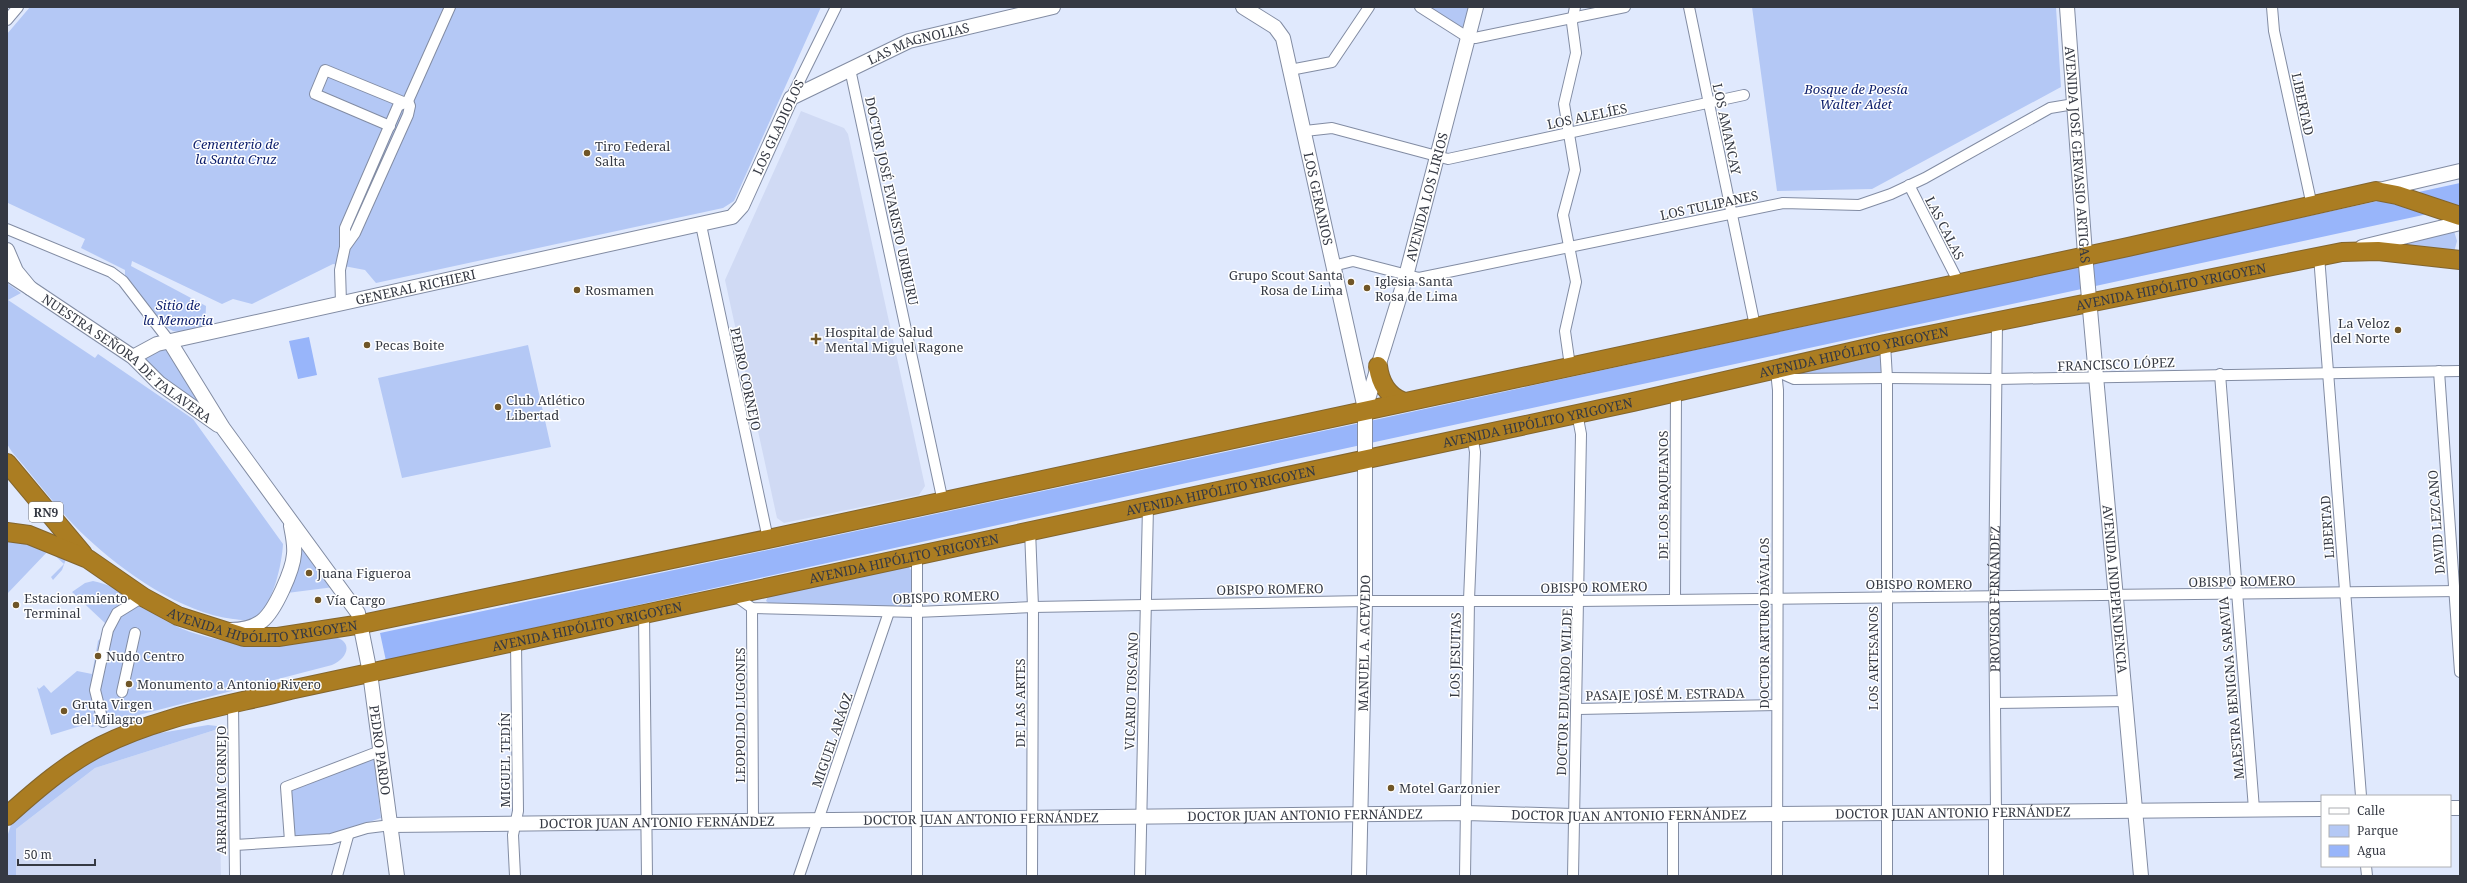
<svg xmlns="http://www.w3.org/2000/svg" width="2467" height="883" viewBox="0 0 2467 883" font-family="'Noto Serif',serif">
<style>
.built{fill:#d0daf4}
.green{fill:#b4c8f5}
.water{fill:#98b5fa}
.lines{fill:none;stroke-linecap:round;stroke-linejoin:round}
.street-casing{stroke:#828ca3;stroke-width:12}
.secondary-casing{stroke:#828ca3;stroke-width:16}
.highway-casing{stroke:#82652e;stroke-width:20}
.street{stroke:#fff;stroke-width:10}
.secondary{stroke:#fff;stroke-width:14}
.highway{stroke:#ab7d22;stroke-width:18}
.poi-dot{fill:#705627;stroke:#fff;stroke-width:1.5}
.labels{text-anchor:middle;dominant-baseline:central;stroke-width:3;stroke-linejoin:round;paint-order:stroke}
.shield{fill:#fff;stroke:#72747b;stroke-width:1}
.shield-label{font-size:12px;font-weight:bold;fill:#353943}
.street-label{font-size:13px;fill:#353943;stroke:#fff}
.park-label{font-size:13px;font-style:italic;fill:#0d1f6c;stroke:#fff}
.poi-label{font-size:13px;fill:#353943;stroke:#fff;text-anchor:start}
</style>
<rect width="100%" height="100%" fill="#e0e9fd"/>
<!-- built -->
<path class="built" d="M801,111l43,17 4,6 77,352 -6,9 -135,28 -7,-5 -52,-238z
M218,729l3,147h-205v-47l79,-61z"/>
<!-- green -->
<path class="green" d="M30,7h791l-87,194 -11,7 -347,75 -11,-13 -32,-6 -81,40 -19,-5 -11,5 -90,-43 -1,5 75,40 -1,21 -26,5 -6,-1 -10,-6 -38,-44v-11l-44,-22 4,-9 -77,-36 -1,2v-171z
M1427,7h42l-5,20h-3z
M1752,7h304l5,80 -189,102 -95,2z
M2454,231l3,10 -3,11 -50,-7 2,-6z
M7,283l14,10 -13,7 87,58 3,-4 95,65 90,125c-1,20 -11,71 -35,76 -4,1 -11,-1 -15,-1 -51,-6 -110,-47 -147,-82 -27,-25 -49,-57 -74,-85l-5,-8z
M528,345l23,102 -149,31 -24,-100z
M157,348l12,1 30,51 1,7 -53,-43 -1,-6z
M1879,351l3,16 -2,7 -82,2 -11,-4z
M7,534c18,1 51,7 59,25l-4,11 -9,10 -2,-3 13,-13 -15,-14 -42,44z
M300,542l34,45 -47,6z
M906,563l5,7 1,38 -142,-4 -4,-3 2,-5z
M93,581c28,5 52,29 77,42 31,17 81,24 116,22 17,-1 33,-7 49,-8 19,5 12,22 -3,28l-240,62 -5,-3 -36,11 -14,-48 2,2 5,-4 7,8 26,-22 15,3 6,-33 5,-6 3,-11 -34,-32 13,-9z
M208,725l9,1 1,3 -123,39 -79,61v47h-9v-39l4,-12 9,-10 58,-49 41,-19 35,-13z
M374,759l7,59 -51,17 -37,1 -3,-47z"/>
<!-- water -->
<path class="water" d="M2460,183v24l-1260,273 -814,181 -6,-28 999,-214z
M309,337l8,38 -19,4 -9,-38z"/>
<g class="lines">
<defs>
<g id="street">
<path d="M1420,7l44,28 11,3 150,-31"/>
<path d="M1689,7l66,319"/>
<path d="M2272,7l2,24 38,175"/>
<path d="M7,20l11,-13"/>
<path d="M850,69l93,433"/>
<path d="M1290,70l42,-8 37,-55"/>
<path d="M791,98l45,-91"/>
<path d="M408,101l42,-94"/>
<path d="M390,126l-75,-32 10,-24 78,32"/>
<path d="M1305,131l27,-3 116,31 296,-64"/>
<path d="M1909,185l50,98"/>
<path d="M701,225l67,314"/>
<path d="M7,229l104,43 12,9 47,61"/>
<path d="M2319,256l42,540"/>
<path d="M1333,266l20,-5 66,17 364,-75 76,2 32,-11 34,-16 125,-70 24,-4"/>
<path d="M341,303l-1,-33 5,-23v-19l53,-122 10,-5 2,5 -2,9 -53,118 -10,14"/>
<path d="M1885,344l2,34v498"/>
<path d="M1570,366l-5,-35 11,-49 -13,-67 12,-45 -11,-66 12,-51 -4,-30 3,-16"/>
<path d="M1776,371l18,8 93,-1 110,1 463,-8"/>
<path d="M1776,371l2,19 -1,486"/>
<path d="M2439,371l21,301"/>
<path d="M2220,374l34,435"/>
<path d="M1030,530l3,77 -1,269"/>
<path d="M734,595l18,13 164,4 117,-5 332,-6h214l881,-10"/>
<path d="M1675,598l1,-206"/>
<path d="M752,608l1,213"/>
<path d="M644,614l3,262"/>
<path d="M122,692l13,-59"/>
<path d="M1995,703l132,-2"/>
<path d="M233,704l2,172"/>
<path d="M1578,709l199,-4"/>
<path d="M103,722l-8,-32 13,-60 9,-17 26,-16"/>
<path id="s1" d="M1996,812l-2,-215 3,-274"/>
<path d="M1673,815v61"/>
<path d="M290,841l-4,-54 94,-36"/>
<path d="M235,845l96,-6 36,-11 24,-3"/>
<path d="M2366,866l1,10"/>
<path d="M337,876l11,-40"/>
<path d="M515,876l-2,-41 5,-24 -2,-169"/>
<path d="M799,876l90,-264"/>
<path d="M917,876v-320"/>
<path d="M1140,876l8,-370"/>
<path d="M1465,876l4,-276 6,-148 -3,-17"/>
<path d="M1573,876l8,-442 -4,-21"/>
</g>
<g id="secondary">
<path id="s2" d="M1243,7l32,20 8,11 82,371v192l-6,275"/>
<path id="s3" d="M2067,7l18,247 56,622"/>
<path d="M2379,190l81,-19"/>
<path d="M2362,247l98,-24"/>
<path d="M7,250l9,21 14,17 -23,-15"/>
<path id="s4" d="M30,288l103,69 26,26 59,42"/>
<path id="s5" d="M170,342l53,86 135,185 12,60 27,203"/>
<path id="s6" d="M133,357l24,-13 575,-127 10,-11 49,-108 118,-57 144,-34"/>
<path id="s7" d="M1365,409l41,-133 70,-269"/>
<path d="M230,630c11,0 23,-2 32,-9 13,-10 31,-51 32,-67 1,-9 -1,-18 -3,-28"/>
<path d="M2450,808h10"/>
<path id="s8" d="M391,825l1075,-12 107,3 749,-7"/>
<path d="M1996,876v-64"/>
</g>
<g id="highway">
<path d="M1378,366c2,16 9,29 24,35"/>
<path d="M7,463l76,91"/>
<path id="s9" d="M7,532l22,3 59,24 55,38 35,19 66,21h34l84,-13 406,-85 1360,-292 248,-56 21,4 63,21"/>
<path id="s10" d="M7,816c29,-26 59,-52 94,-70 59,-30 126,-40 189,-56l1343,-288 252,-58 457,-92 36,-1 82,9"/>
</g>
</defs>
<!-- street casing -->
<use href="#street" class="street-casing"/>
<!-- secondary casing -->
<use href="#secondary" class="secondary-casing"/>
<!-- highway casing -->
<use href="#highway" class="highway-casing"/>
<!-- street -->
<use href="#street" class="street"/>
<!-- secondary -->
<use href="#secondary" class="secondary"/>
<!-- highway -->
<use href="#highway" class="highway"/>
</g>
<!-- markers -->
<g class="poi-dot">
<circle cx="587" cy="153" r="4"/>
<circle cx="1351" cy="282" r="4"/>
<circle cx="1367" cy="288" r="4"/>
<circle cx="577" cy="290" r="4"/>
<circle cx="2398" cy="330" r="4"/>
<path d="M814 333h4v4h4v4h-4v4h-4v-4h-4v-4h4z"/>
<circle cx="367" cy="345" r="4"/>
<circle cx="498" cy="407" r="4"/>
<circle cx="309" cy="573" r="4"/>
<circle cx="318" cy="600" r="4"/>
<circle cx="16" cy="605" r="4"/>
<circle cx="98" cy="656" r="4"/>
<circle cx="129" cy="684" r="4"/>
<circle cx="64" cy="711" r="4"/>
<circle cx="1391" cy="788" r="4"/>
</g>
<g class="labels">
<!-- shield labels -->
<rect class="shield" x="29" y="502" width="34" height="20" rx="3"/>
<g class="shield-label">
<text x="46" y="512">RN9</text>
</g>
<!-- street labels -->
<g class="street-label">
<text stroke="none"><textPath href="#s6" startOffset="889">LAS MAGNOLIAS</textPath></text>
<text transform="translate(2303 104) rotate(78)">LIBERTAD</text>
<text transform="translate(1587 116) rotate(-12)">LOS ALELÍES</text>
<text transform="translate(778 127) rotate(-65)">LOS GLADIOLOS</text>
<text transform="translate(1727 129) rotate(78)">LOS AMANCAY</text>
<text stroke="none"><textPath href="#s3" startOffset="148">AVENIDA JOSÉ GERVASIO ARTIGAS</textPath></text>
<text stroke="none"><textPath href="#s7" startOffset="221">AVENIDA LOS LIRIOS</textPath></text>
<text stroke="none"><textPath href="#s2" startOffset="216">LOS GERANIOS</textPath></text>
<text transform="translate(892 201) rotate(78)">DOCTOR JOSÉ EVARISTO URIBURU</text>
<text transform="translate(1709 205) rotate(-12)">LOS TULIPANES</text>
<text transform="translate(1945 228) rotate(63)">LAS CALAS</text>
<text stroke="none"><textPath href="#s10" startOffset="2239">AVENIDA HIPÓLITO YRIGOYEN</textPath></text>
<text stroke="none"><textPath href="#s6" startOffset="292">GENERAL RICHIERI</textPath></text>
<text stroke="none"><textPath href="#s10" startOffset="1915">AVENIDA HIPÓLITO YRIGOYEN</textPath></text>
<text stroke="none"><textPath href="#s4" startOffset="120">NUESTRA SEÑORA DE TALAVERA</textPath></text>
<text transform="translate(2116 364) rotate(-2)">FRANCISCO LÓPEZ</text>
<text transform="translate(746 379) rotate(78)">PEDRO CORNEJO</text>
<text stroke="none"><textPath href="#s10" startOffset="1591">AVENIDA HIPÓLITO YRIGOYEN</textPath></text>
<text stroke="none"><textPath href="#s10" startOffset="1267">AVENIDA HIPÓLITO YRIGOYEN</textPath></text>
<text transform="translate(1663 495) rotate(-90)">DE LOS BAQUEANOS</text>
<text transform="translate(2436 522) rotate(-94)">DAVID LEZCANO</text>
<text transform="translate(2327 527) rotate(-94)">LIBERTAD</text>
<text stroke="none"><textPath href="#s10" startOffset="943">AVENIDA HIPÓLITO YRIGOYEN</textPath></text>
<text transform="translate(2242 581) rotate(-1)">OBISPO ROMERO</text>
<text x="1919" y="584">OBISPO ROMERO</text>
<text transform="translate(1594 587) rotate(-1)">OBISPO ROMERO</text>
<text transform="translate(1270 589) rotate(-1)">OBISPO ROMERO</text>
<text stroke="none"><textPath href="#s3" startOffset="584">AVENIDA INDEPENDENCIA</textPath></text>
<text transform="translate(946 597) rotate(-2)">OBISPO ROMERO</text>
<text stroke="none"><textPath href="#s1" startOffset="213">PROVISOR FERNÁNDEZ</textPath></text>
<text stroke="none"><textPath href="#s9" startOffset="279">AVENIDA HIPÓLITO YRIGOYEN</textPath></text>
<text transform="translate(1764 623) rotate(-90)">DOCTOR ARTURO DÁVALOS</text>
<text stroke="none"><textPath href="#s10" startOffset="619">AVENIDA HIPÓLITO YRIGOYEN</textPath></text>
<text transform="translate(1364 643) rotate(-89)">MANUEL A. ACEVEDO</text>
<text transform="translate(1455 655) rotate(-89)">LOS JESUITAS</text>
<text transform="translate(1873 658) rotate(-90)">LOS ARTESANOS</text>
<text transform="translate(2231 688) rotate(-95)">MAESTRA BENIGNA SARAVIA</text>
<text transform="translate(1131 691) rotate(-88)">VICARIO TOSCANO</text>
<text transform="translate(1564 692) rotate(-88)">DOCTOR EDUARDO WILDE</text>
<text transform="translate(1665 694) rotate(-1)">PASAJE JOSÉ M. ESTRADA</text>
<text transform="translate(1020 703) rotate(-90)">DE LAS ARTES</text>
<text transform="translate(740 715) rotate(-90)">LEOPOLDO LUGONES</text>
<text transform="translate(832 740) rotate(-71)">MIGUEL ARÁOZ</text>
<text stroke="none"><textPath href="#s5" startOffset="469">PEDRO PARDO</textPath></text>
<text transform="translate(505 760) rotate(-90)">MIGUEL TEDÍN</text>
<text transform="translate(221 790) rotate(-90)">ABRAHAM CORNEJO</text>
<text stroke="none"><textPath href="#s8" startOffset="1562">DOCTOR JUAN ANTONIO FERNÁNDEZ</textPath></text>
<text stroke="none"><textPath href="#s8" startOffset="1238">DOCTOR JUAN ANTONIO FERNÁNDEZ</textPath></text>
<text stroke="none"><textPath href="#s8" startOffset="914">DOCTOR JUAN ANTONIO FERNÁNDEZ</textPath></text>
<text stroke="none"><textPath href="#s8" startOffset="590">DOCTOR JUAN ANTONIO FERNÁNDEZ</textPath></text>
<text stroke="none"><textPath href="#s8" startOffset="266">DOCTOR JUAN ANTONIO FERNÁNDEZ</textPath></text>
</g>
<!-- park labels -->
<g class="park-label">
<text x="1856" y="89">Bosque de Poesía<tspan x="1856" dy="15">Walter Adet</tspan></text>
<text x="236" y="144">Cementerio de<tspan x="236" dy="15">la Santa Cruz</tspan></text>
<text x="178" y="305">Sitio de<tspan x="178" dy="15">la Memoria</tspan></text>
</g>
<!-- poi labels -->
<g class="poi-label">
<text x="595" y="146">Tiro Federal<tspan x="595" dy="15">Salta</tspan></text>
<text x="1343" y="275" text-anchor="end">Grupo Scout Santa<tspan x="1343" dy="15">Rosa de Lima</tspan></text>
<text x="1375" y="281">Iglesia Santa<tspan x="1375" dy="15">Rosa de Lima</tspan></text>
<text x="585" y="290">Rosmamen</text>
<text x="2390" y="323" text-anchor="end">La Veloz<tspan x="2390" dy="15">del Norte</tspan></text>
<text x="825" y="332">Hospital de Salud<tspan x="825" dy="15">Mental Miguel Ragone</tspan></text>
<text x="375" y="345">Pecas Boite</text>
<text x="506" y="400">Club Atlético<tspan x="506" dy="15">Libertad</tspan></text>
<text x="317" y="573">Juana Figueroa</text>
<text x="24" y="598">Estacionamiento<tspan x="24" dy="15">Terminal</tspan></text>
<text x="326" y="600">Vía Cargo</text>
<text x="106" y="656">Nudo Centro</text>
<text x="137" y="684">Monumento a Antonio Rivero</text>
<text x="72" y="704">Gruta Virgen<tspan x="72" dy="15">del Milagro</tspan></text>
<text x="1399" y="788">Motel Garzonier</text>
</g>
</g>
<!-- border -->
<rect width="2467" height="883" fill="none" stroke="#353943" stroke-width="16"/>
<!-- legend -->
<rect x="2321" y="795" width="130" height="72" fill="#ffffff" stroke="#aeb0b4"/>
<rect x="2329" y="808" width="20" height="6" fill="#ffffff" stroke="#aeb0b4"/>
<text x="2357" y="815" font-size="12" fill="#353943">Calle</text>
<rect x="2329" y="825" width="20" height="12" fill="#b4c8f5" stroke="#aeb0b4"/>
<text x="2357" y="835" font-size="12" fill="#353943">Parque</text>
<rect x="2329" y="845" width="20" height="12" fill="#98b5fa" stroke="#aeb0b4"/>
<text x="2357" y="855" font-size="12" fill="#353943">Agua</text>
<!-- scale -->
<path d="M18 859v6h77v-6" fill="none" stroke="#353943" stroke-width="2"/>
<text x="24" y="859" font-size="12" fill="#353943" stroke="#ffffff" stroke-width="3" paint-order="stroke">50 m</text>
</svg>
